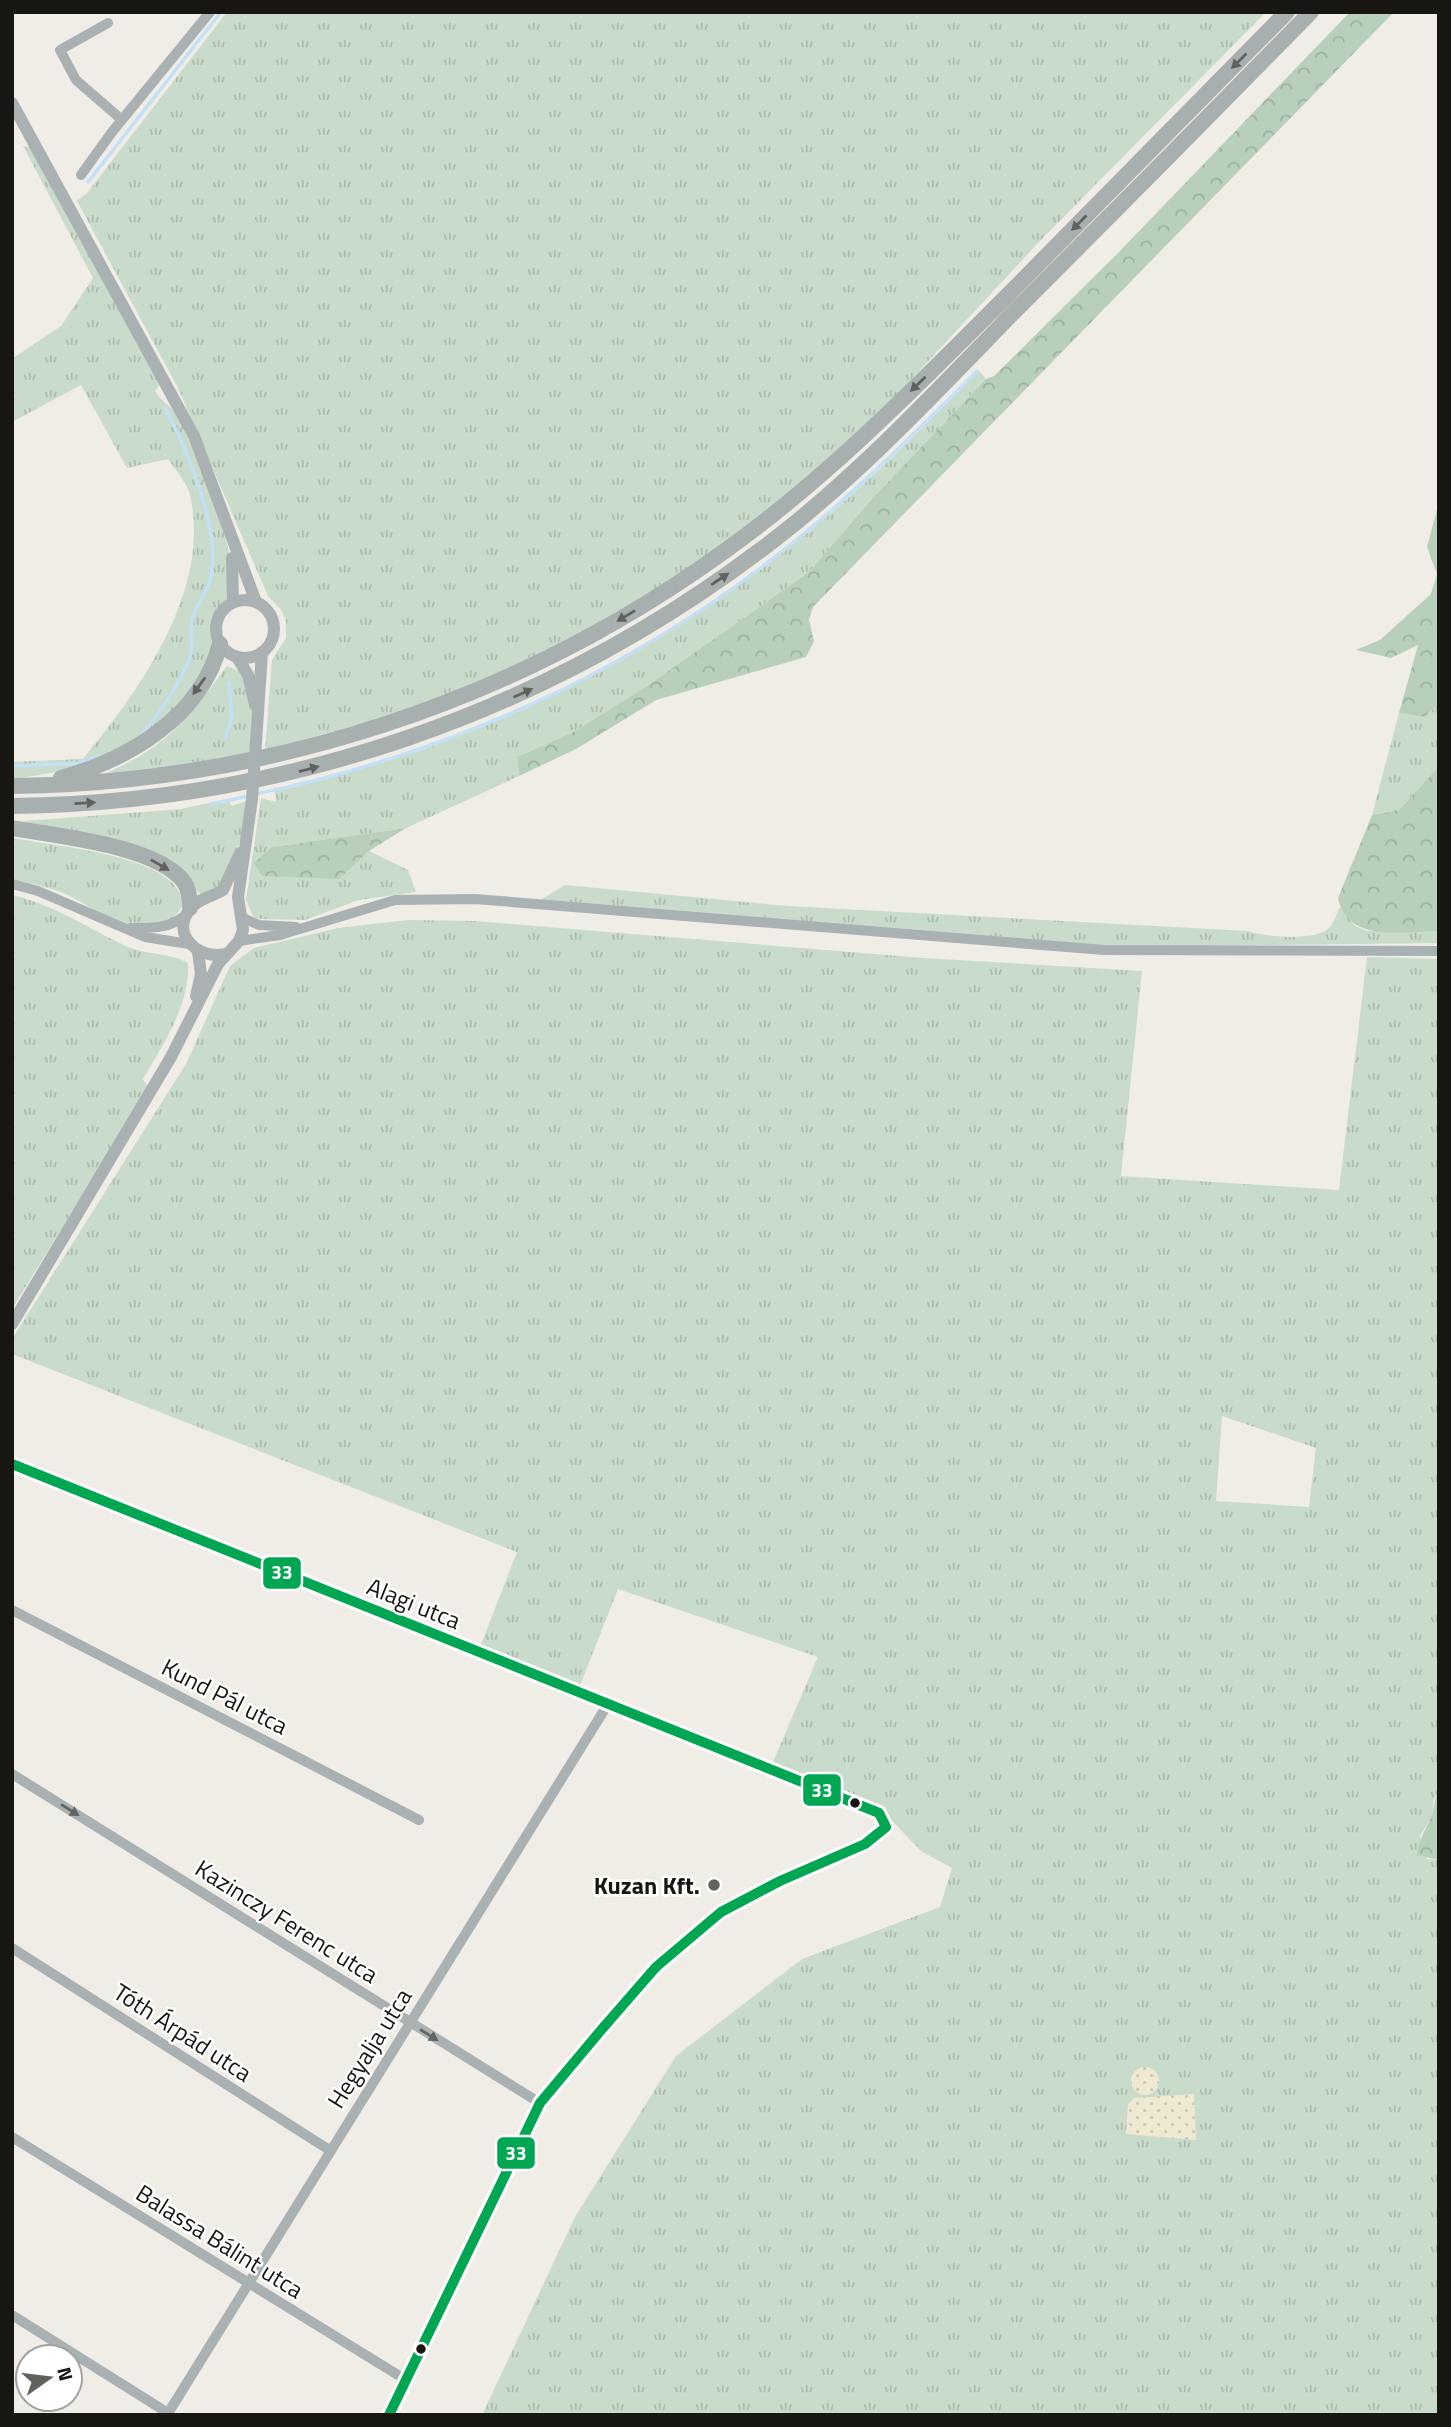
<svg xmlns="http://www.w3.org/2000/svg" width="1451" height="2427" viewBox="0 0 1451 2427" font-family="'Titillium Web',sans-serif">
<style>
.grass{fill:url(#grass-tufts);fill-rule:evenodd}
.forest{fill:url(#forest-crowns)}
.sand{fill:url(#sand-dots)}
.lines{fill:none;stroke-linecap:round;stroke-linejoin:round}
.stream{stroke:#c4e0f7;stroke-width:3.5}
.minor{stroke:#a9b1b2;stroke-width:10}
.tertiary{stroke:#a9b1b2;stroke-width:12}
.trunk{stroke:#a8afaf;stroke-width:16}
.tertiary-bridge{stroke:#a9b1b2;stroke-width:12}
.bus-1-casing{stroke:#fff;stroke-width:16}
.bus-1{stroke:#00a651;stroke-width:10}
.oneway{fill:#606260}
.oneway2{fill:#606462}
.bus-dot{fill:#181612;stroke:#fff;stroke-width:2.5}
.poi-dot{fill:#63615c;stroke:#fff;stroke-width:2.5}
.labels{text-anchor:middle;dominant-baseline:central;stroke-width:5;stroke-linejoin:round;paint-order:stroke}
.street-label{font-size:24px;fill:#181612;stroke:#fff}
.poi-label{font-size:24px;font-weight:bold;fill:#181612;stroke:#fff;text-anchor:end}
.line-badge{stroke:#fff;stroke-width:2.5}
.badge-label{font-size:19px;text-anchor:middle;font-weight:bold;fill:#fff}
</style>
<defs>
<pattern id="grass-tufts" width="24" height="20" patternUnits="userSpaceOnUse" patternTransform="scale(1.75)"><rect width="24" height="20" fill="#c9dbca"/><path d="M3 7l-1-3M5 7V3M7 7l1-3M15 17l-1-3M17 17v-4M19 17l1-3" fill="none" stroke="#acbbac"/></pattern>
<pattern id="forest-crowns" width="20" height="18" patternUnits="userSpaceOnUse" patternTransform="scale(1.75)"><rect width="20" height="18" fill="#b7cfbb"/><path d="M2 6a3 3 0 1 1 6 0M12 15a3 3 0 1 1 6 0" fill="none" stroke="#9db1a0"/></pattern>
<pattern id="sand-dots" width="8" height="8" patternUnits="userSpaceOnUse" patternTransform="scale(1.75)"><rect width="8" height="8" fill="#efe9d1"/><path d="M2 2h.1M6 6h.1" fill="none" stroke="#ccc7b2" stroke-width="1.8" stroke-linecap="round"/></pattern>
</defs>
<rect width="100%" height="100%" fill="#efede6"/>
<!-- grass -->
<path class="grass" d="M227,12h1039l-227,230 -182,196 -89,76 -169,113 -74,37 -124,49 -136,37 7,-90 14,-22v-16l-4,-11 -14,-15 -90,-208 -101,-187 10,-8z
M23,146l7,1 127,234 2,5 -4,5c6,11 14,12 20,23 22,37 65,135 55,178 -2,9 -14,18 -19,26l2,27 -9,28 -56,65 -67,30 -67,11 -2,-17 71,-3c56,-68 129,-169 107,-264 -3,-12 -15,-26 -22,-36l-41,9 -46,-83 -69,37v-63l49,-33 32,-48z
M979,371l7,8 -115,121 -62,72 -165,116 -71,44 -56,25 2,19 -113,52 -134,19 67,32 30,-28 39,19 8,22 -57,8 -54,20 -45,-1 -7,-3 -7,-16 15,-102 15,4 -1,-11c33,-6 65,-17 97,-26 163,-48 310,-129 441,-237 59,-48 112,-103 166,-157z
M227,666l14,6 11,39 -2,42 -28,8 -129,17c68,-25 92,-55 134,-112z
M1439,702v64l-40,44 -27,5 27,-102 26,4z
M227,799l5,7 14,-5 -5,36 -15,46 -26,11 -24,-25 -164,-47 169,-13z
M12,838c45,8 95,12 137,30 57,26 33,66 -22,56 -21,-4 -35,-16 -53,-26 -19,-10 -41,-14 -62,-18z
M565,885l222,21 461,25c17,6 69,11 82,-4 4,-5 7,-14 10,-20l15,19 12,5h72v12l-337,4 -565,-45z
M12,895c43,10 75,33 114,51 19,9 42,6 62,17 2,42 -24,80 -45,116l5,9 -136,221z
M408,920l67,1 449,37 218,13 -21,205 218,14 28,-233 72,2v832l-5,8 -2,17 -12,20 7,23 12,1v555h-957l93,-198 101,-161 126,-97 138,-52 12,-39 -31,-17 -41,-43 -107,-46 45,-105 -200,-68 -39,99 -99,-41 37,-95 -505,-198v-15l174,-275 44,-98 24,-18 84,-20zM1222,1416l94,32 -7,59 -93,-6z"/>
<!-- forest -->
<path class="forest" d="M1350,12h44l-581,595 -4,13 5,21 -8,16 -150,43 -80,49 -57,27 -2,-19 56,-25 71,-44 165,-116 62,-72 115,-121 8,-3 123,-122z
M1439,502v200l-14,15 -26,-4 19,-68 -27,13 -35,-8 24,-10 51,-46 6,-20 -10,-27z
M1439,766v165c-35,0 -92,13 -101,-33l34,-83 27,-5z
M406,828l-37,23 -30,28 -77,-3 -8,-13 18,-16z
M1439,1791v69l-22,-5c2,-15 7,-23 14,-37 4,-9 2,-18 8,-27z"/>
<!-- sand -->
<path class="sand" d="M1131 2081a14 14 0 1 1 28 0a14 14 0 1 1-28 0Z
M1194,2094l2,46 -70,-6 2,-30 6,-6z"/>
<g class="lines">
<!-- stream -->
<path class="stream" d="M88,182l133,-170
M141,735c16,-17 44,-59 50,-82 2,-11 -1,-22 1,-32 3,-15 16,-29 19,-45 10,-49 -24,-126 -46,-168
M226,737l6,-21 -3,-33
M12,766l69,-3 19,-7
M255,794c187,-38 364,-117 516,-234 74,-57 140,-123 206,-189
M211,804l37,-8"/>
<!-- minor -->
<path class="minor" d="M108,23l-48,27 16,30 46,40
M81,175l31,-43 98,-120
M12,884l26,7 107,46 44,7
M241,917l18,8 37,2
M131,928c23,0 37,1 55,-13
M239,941l41,-6 115,-35 80,-1 629,51 335,1
M12,1464l867,349 7,14 -21,17 -85,37 -59,31 -65,55 -54,62 -62,74 -151,312
M12,1610l407,210
M12,1774l528,329
M12,1948l319,203
M12,2137l394,243
M12,2315l156,98
M167,2415l441,-711"/>
<!-- tertiary -->
<path class="tertiary" d="M12,103l182,333 62,166
M232,558l1,44
M216 629a29 29 0 1 1 58 0a29 29 0 1 1-58 0Z
M237,657l11,18 7,30
M256,742l6,-90
M225,954c-26,6 -55,-19 -35,-45 8,-11 22,-12 33,-19l17,-37
M196,996l5,-22 -3,-22
M12,1324l159,-267 47,-93 21,-23 4,-11 -5,-33 14,-98"/>
<!-- trunk -->
<path class="trunk" d="M61,778c68,-19 140,-61 159,-134
M12,786c255,-3 503,-84 710,-233 103,-73 193,-165 282,-254 94,-95 188,-191 283,-287
M12,806c273,-3 533,-93 750,-257 91,-68 169,-152 248,-233 101,-101 201,-202 301,-304
M12,828c44,8 144,17 172,54 5,7 6,17 6,26"/>
<!-- tertiary-bridge -->
<path class="tertiary-bridge" d="M252,799l4,-57"/>
<defs>
<path id="bus-1" d="M12,1464l867,349 7,14 -21,17 -85,37 -59,31 -65,55 -54,62 -62,74 -151,312"/>
</defs>
<!-- bus-1 casing -->
<use href="#bus-1" class="bus-1-casing"/>
<!-- bus-1 -->
<use href="#bus-1" class="bus-1"/>
</g>
<!-- one-way arrows -->
<defs><path id="oneway-solid" d="M-6-.8H1V-3.2L6.5 0L1 3.2V.8H-6Z" transform="scale(1.75)"/></defs>
<g class="oneway">
<use href="#oneway-solid" transform="translate(1239 61) rotate(135)"/>
<use href="#oneway-solid" transform="translate(1079 223) rotate(135)"/>
<use href="#oneway-solid" transform="translate(918 384) rotate(136)"/>
<use href="#oneway-solid" transform="translate(720 579) rotate(-34)"/>
<use href="#oneway-solid" transform="translate(626 616) rotate(149)"/>
<use href="#oneway-solid" transform="translate(199 686) rotate(126)"/>
<use href="#oneway-solid" transform="translate(523 693) rotate(-24)"/>
<use href="#oneway-solid" transform="translate(309 769) rotate(-15)"/>
<use href="#oneway-solid" transform="translate(85 803) rotate(-3)"/>
<use href="#oneway-solid" transform="translate(160 865) rotate(30)"/>
</g>
<g class="oneway2">
<use href="#oneway-solid" transform="translate(70 1810) rotate(32)"/>
<use href="#oneway-solid" transform="translate(429 2035) rotate(32)"/>
</g>
<!-- markers -->
<g class="bus-dot">
<circle cx="855" cy="1803" r="6"/>
<circle cx="421" cy="2349" r="6"/>
</g>
<circle class="poi-dot" cx="714" cy="1885" r="7"/>
<g class="labels">
<!-- street labels -->
<g class="street-label">
<text transform="translate(414 1603) rotate(22)">Alagi utca</text>
<text transform="translate(225 1696) rotate(27)">Kund Pál utca</text>
<text transform="translate(287 1921) rotate(32)">Kazinczy Ferenc utca</text>
<text transform="translate(183 2032) rotate(33)">Tóth Árpád utca</text>
<text transform="translate(369 2048) rotate(-58)">Hegyalja utca</text>
<text transform="translate(220 2241) rotate(32)">Balassa Bálint utca</text>
</g>
<!-- poi labels -->
<g class="poi-label">
<text x="700" y="1885">Kuzan Kft.</text>
</g>
</g>
<g class="line-badge">
<rect x="262" y="1556" width="40" height="34" rx="7" fill="#00a651"/>
<rect x="802" y="1773" width="40" height="34" rx="7" fill="#00a651"/>
<rect x="496" y="2136" width="40" height="34" rx="7" fill="#00a651"/>
</g>
<g class="badge-label">
<text x="282" y="1579">33</text>
<text x="822" y="1797">33</text>
<text x="516" y="2160">33</text>
</g>
<!-- border -->
<rect width="1451" height="2427" fill="none" stroke="#181612" stroke-width="28"/>
<!-- north arrow -->
<g transform="translate(49 2378) rotate(76)"><circle r="33" fill="#ffffff" stroke="#a3a2a0" stroke-width="2"/>
<path d="M0-5L12 26L0 18L-12 26Z" fill="#63615c"/>
<text y="-10" font-size="19" font-weight="bold" text-anchor="middle" fill="#181612">N</text>
</g>
</svg>
